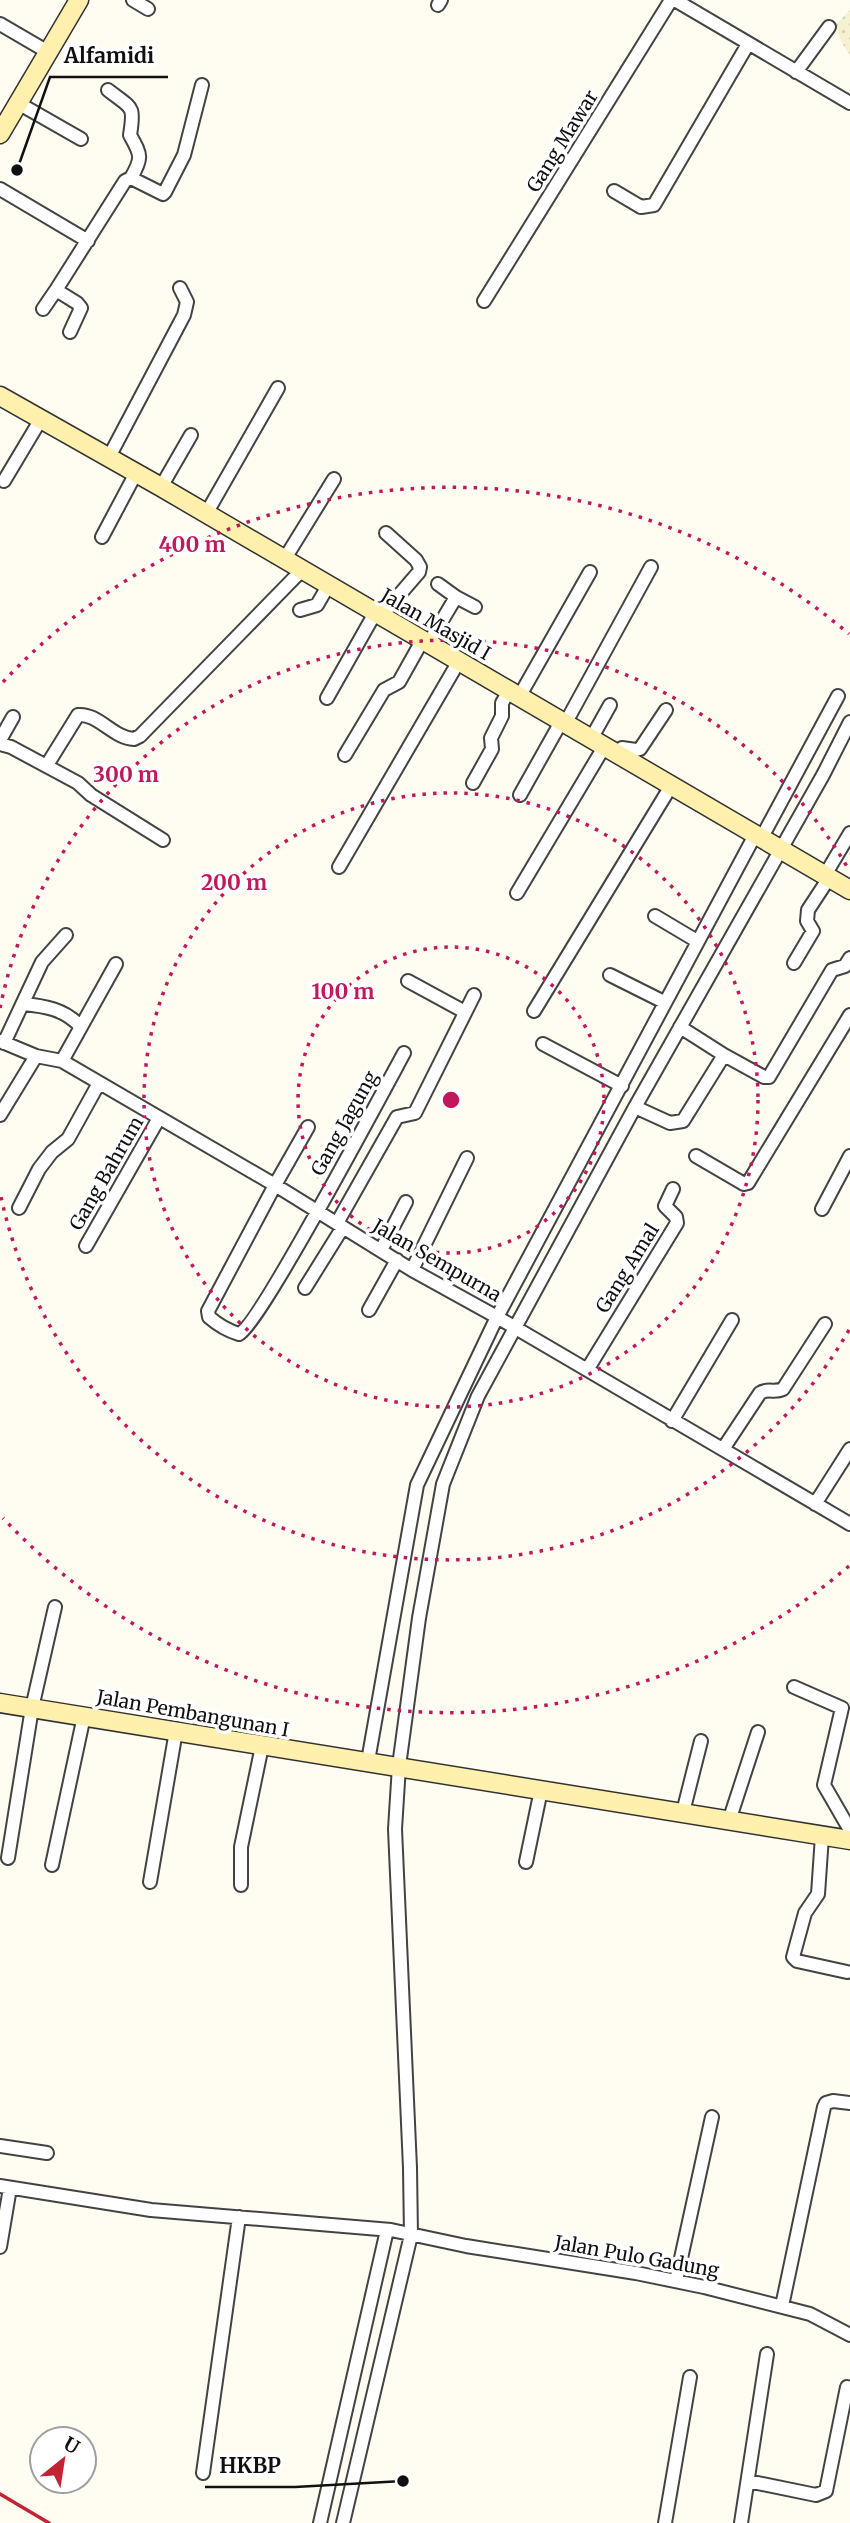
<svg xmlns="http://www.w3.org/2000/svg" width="850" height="2523" viewBox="0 0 850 2523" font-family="Merriweather,serif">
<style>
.farmland{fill:url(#farmland-dots)}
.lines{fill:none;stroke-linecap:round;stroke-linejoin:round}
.minor-casing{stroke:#434343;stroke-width:16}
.secondary-casing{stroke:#323232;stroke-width:21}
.minor{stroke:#fff;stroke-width:12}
.secondary{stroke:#fff1ad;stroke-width:18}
.rail{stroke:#c42335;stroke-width:3.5}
.ring{fill:none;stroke:#c2185b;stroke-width:3.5;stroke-dasharray:3.5 7}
.labels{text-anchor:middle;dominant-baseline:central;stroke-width:7;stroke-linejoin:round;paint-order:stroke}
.street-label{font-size:19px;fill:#101010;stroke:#fff}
.centre{fill:#c2185b;stroke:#fff;stroke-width:3.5}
.ring-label{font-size:21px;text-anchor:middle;font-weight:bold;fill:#c2185b;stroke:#fff;stroke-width:7;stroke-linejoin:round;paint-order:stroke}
.leader{fill:none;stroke:#101010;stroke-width:2.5}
.callout-dot{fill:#101010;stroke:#fff;stroke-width:2.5}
.callout-label{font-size:21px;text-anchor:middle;font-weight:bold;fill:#101010;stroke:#fff;stroke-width:7;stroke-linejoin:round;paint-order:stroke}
</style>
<defs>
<pattern id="farmland-dots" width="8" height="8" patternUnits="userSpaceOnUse" patternTransform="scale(1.75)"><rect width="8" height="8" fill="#f6f1d1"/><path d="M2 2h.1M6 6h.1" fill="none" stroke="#d2ceb2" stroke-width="1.8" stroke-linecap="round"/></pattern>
</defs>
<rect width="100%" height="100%" fill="#fffcf2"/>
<!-- farmland -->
<path class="farmland" d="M850,10v46l-9,-15 -5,-16z"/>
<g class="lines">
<defs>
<path id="minor" d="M133,0l15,9
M675,0l175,103
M438,5l3,-5
M0,24l48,28
M796,72l33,-45
M108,90c24,19 27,14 22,45 11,20 13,22 1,43
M18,103l63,36
M0,189l88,52
M614,191l27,16 13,-2 94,-161
M484,301l187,-301
M43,309l13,-19
M70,332l11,-24 -4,-5 -21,-13 69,-109 6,-3 32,16 2,-2 19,-37 18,-70
M109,457l75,-142 3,-13 -7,-14
M4,481l37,-62
M161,487l30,-52
M206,514l72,-126
M102,537l34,-64
M284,560l50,-81
M438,584l18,13
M300,610l17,-5 11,-19
M381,616l38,-44 1,-5 -4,-7 -30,-27
M428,644l28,-47 19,10
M519,697l71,-125
M327,698l48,-85
M565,724l86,-157
M591,739l19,-34
M0,740l13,-23
M0,744l11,3 67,36 13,12 72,45
M616,754l6,-6 14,2 4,-1 26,-39
M345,755l39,-65 15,-8 23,-41
M47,765l31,-50c20,-2 35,23 56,24l6,-3 162,-166
M473,783l19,-34 -1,-11 11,-22v-13l7,-12
M520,795l41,-73
M761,839l77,-143
M339,867l120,-206
M825,875l25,-42
M517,893l87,-146
M655,916l42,25
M794,963l19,-32 -6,-10 1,-11 21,-32
M610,975l54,27
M408,981l57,31
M23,1004c22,2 41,5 57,22
M534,1011l137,-225
M680,1027l44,28
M0,1041l36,15 26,5 213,124 137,85 85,47 353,207
M4,1043l38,-81 24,-27
M543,1044l79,42
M62,1061l54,-97
M635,1107l35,16 13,-2 41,-66 40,22h5l63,-107 13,-4 5,-8
M0,1115l36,-59
M308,1127l-33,58 -67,126 1,6c9,8 20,14 30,17 19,-7 146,-246 165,-281
M696,1156l48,28 4,-1 102,-168
M19,1208l20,-39 13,-17 16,-13 31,-56
M822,1209l28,-53
M337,1223l60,-106 18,-4 59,-118
M86,1246l73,-128
M381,1250l25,-48
M412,1270l55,-112
M305,1288l38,-61
M369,1310l28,-50
M587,1370l90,-147 -1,-6 -11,-11 8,-17
M672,1421l60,-101
M723,1449l37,-56c7,-5 15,0 23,-4l42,-65
M815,1504l35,-55
M794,1687l48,21 -18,77 26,45
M368,1761l49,-276 80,-168 258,-482
M683,1812l18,-71
M729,1821l29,-89
M822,1836l-4,58 -13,19 -12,44 4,4 50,11
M8,1858l24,-150 23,-101
M526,1862l15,-72
M52,1865l32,-149
M150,1882l26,-151
M241,1885v-38l21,-101
M0,2146l47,7
M0,2186l151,24 240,20 75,16 170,27 68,14 106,27 40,21
M0,2247l10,-59
M676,2281l36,-164
M782,2306l42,-199 2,-4 7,-2 17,2
M203,2473l36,-256
M748,2481l68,14 10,-4 21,-104
M320,2523l67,-293
M343,2523l68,-288 -1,-67 -15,-339 4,-63 20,-148 24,-134 35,-88 157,-289 188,-332 27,-53
M665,2523l25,-146
M741,2523l26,-169"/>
<path id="secondary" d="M0,134l79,-134
M0,396l161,91 689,403
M0,1703l850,137"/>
</defs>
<!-- minor casing -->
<use href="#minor" class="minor-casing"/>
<!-- secondary casing -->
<use href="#secondary" class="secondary-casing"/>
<!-- minor -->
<use href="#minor" class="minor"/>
<!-- secondary -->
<use href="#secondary" class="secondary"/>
<!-- rail -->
<path class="rail" d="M0,2494l49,29"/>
</g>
<!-- distance rings -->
<g class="ring">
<circle cx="451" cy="1100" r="153"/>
<circle cx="451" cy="1100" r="307"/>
<path d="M849 1330A460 460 0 0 1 0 1192M0 1008A460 460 0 0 1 849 870"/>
<path d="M849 1566A613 613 0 0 1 3 1518M3 682A613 613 0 0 1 849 634"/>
</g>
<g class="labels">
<!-- street labels -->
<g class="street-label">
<text transform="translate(562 141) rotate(-58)">Gang Mawar</text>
<text transform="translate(436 624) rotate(30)">Jalan Masjid I</text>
<text transform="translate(344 1123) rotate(-61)">Gang Jagung</text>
<text transform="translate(106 1173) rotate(-60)">Gang Bahrum</text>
<text transform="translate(437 1260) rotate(30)">Jalan Sempurna</text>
<text transform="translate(627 1268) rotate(-58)">Gang Amal</text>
<text transform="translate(193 1713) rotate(10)">Jalan Pembangunan I</text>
<text transform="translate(637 2256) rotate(10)">Jalan Pulo Gadung</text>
</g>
</g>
<circle cx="451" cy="1100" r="10" class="centre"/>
<g class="ring-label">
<text x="192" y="552">400 m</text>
<text x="126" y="782">300 m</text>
<text x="234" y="890">200 m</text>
<text x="343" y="999">100 m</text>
</g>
<!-- callouts -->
<path class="leader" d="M17 170L50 77H168M403 2481L295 2487H205"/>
<g class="callout-dot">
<circle cx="17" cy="170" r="7"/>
<circle cx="403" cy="2481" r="7"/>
</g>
<g class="callout-label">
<text x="109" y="63">Alfamidi</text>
<text x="250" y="2473">HKBP</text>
</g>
<!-- north arrow -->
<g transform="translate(63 2460) rotate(30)"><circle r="33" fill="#ffffff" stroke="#9f9f9f" stroke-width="2"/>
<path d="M0-5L12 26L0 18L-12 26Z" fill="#c42335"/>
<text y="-10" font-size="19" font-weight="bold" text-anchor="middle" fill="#101010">U</text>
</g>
</svg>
